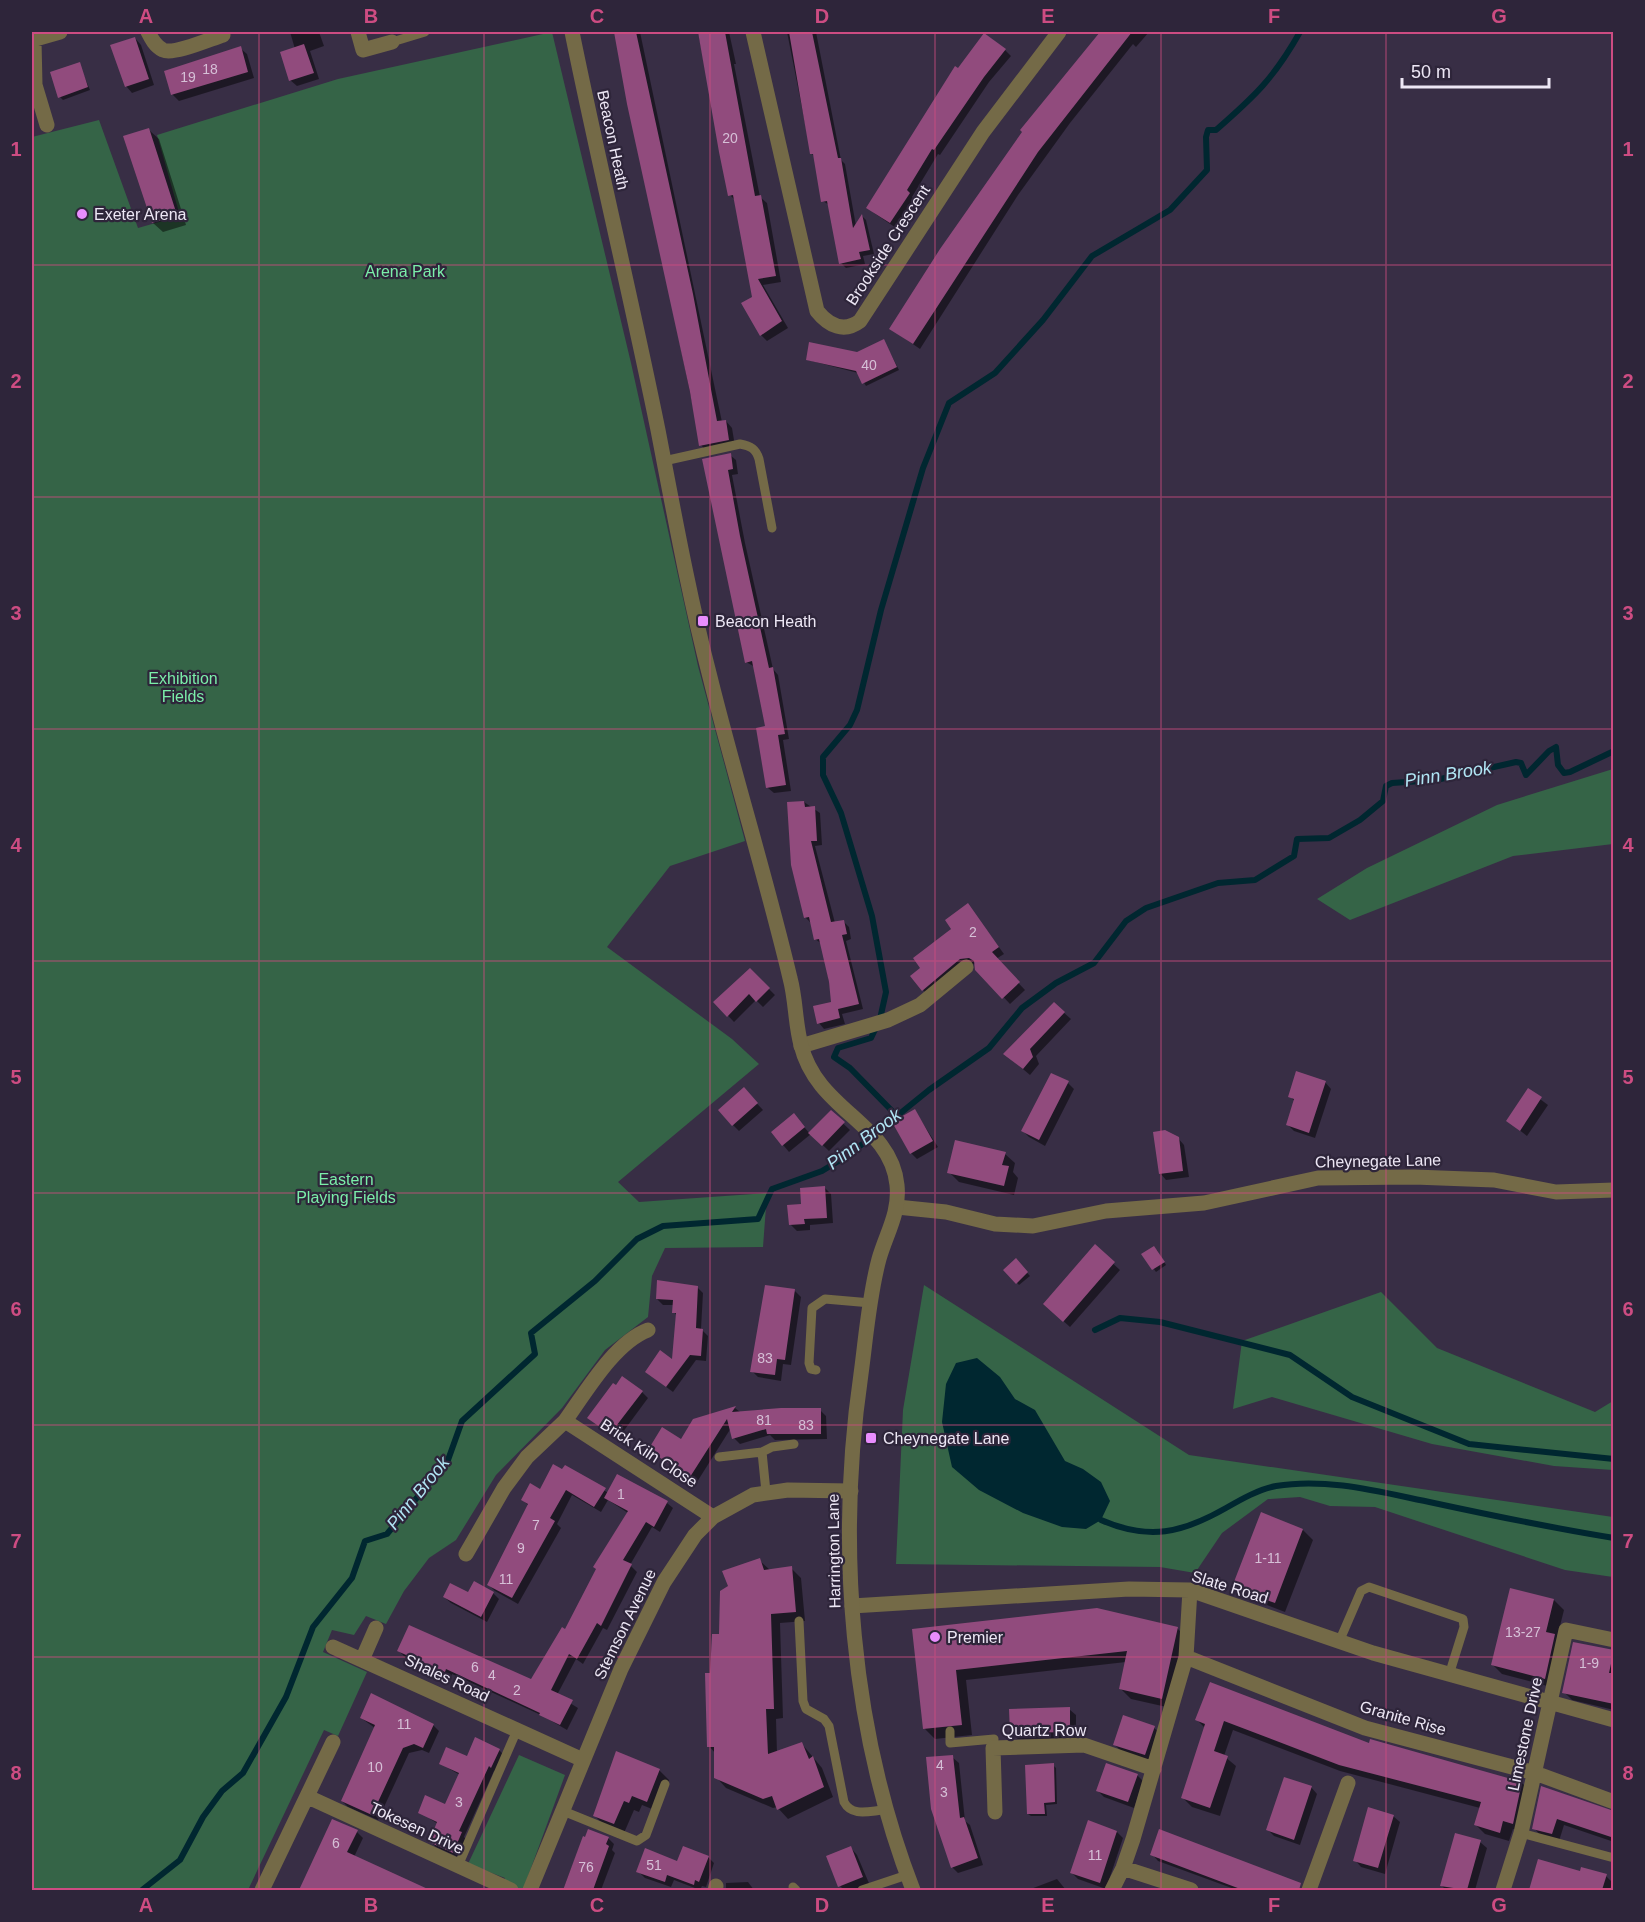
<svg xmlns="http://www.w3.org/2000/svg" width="1645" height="1922" viewBox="0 0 1645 1922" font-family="Helvetica,sans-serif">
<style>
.green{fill:#356447}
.water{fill:#002730}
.shadow{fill:#0007}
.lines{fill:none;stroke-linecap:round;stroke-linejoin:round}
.stream{stroke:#002730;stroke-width:6}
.building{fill:#914b7d}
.service{stroke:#746a47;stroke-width:9}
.minor{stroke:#746a47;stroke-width:15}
.tertiary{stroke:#746a47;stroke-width:15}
.grid{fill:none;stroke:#cd4c82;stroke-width:1.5;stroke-opacity:0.55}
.poi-dot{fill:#e98dfe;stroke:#2e253a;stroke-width:2}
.labels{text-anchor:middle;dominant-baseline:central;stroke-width:4.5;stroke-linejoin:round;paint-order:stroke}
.number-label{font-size:14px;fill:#d6c0d7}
.street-label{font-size:16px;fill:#ede7f5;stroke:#2e253a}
.poi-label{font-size:16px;fill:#ede7f5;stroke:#2e253a;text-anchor:start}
.park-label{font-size:16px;fill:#7beea9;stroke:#2e253a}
.water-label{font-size:18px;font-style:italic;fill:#b0e5f4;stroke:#2e253a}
.neatline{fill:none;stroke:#cd4c82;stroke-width:2}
.grid-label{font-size:20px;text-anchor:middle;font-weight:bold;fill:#cd4c82}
</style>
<rect width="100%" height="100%" fill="#382e45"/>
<!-- green -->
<path class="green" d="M552,32l79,331 67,303 47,175 -75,25 -63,81 125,92 27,25 -141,118 21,20 128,-9 -4,54 -98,1 -13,28 -4,41 -43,33 -43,58 -66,67 -40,65 -27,18 -25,33 -18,33 -20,-8 -12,19 -22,-5 -9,22 44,20 -29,64 -14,-6 -76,160h-216v-1753l67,-17 39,108 42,-12 -23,-81 181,-56z
M1613,769v75l-100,12 -163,64 -33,-21 50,-31 130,-63z
M924,1285l265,170 424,62v60l-48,-7 -190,-63 -45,-1 -30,-9 -32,2 -46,34 -27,40 -35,-6 -264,-3 7,-154z
M1381,1292l56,56 158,64 18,-11v69l-59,-4 -122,-22 -160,-47 -39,12 9,-68z
M519,1755l46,20 -42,115h-23l5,-12 -37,-14z"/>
<!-- water -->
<path class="water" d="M977,1358l23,19 15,22 20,11 30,51 18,8 18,13 9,19 -9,19 -15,9 -24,-2 -39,-14 -44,-23 -27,-23 -10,-45 4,-38 10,-21z"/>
<!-- shadow -->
<path class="shadow" d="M290,32h29l5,14 -14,5 9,28 -22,7 -7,-6 5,-31z
M615,32h25l82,390 4,-1 6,7 3,18 -28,6 -6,-7z
M698,32h31l7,32h-2l26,133 7,6 14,79 -18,3 25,43 -21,13 -6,-6 -25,-134 -6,-6z
M787,32h29l25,128 4,4 11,62 6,-10 4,4 8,34 -11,2 2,8 -19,4 -5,-5 -12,-58 -6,-4 -8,-44 -4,-4z
M1102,32h47l-13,15 -3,-3 -63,79 -52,72 -98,154 -29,-20 133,-197 -2,-2z
M135,38l6,7 13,40 -22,8 -6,-7z
M240,48l7,6 7,24 -75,23 -7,-7z
M1005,50l6,6 -22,26 -49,73 -2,-1 -26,43 3,3 -19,28 -22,-15 -6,-6 91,-137z
M79,64l11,26 -27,10 -3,-3z
M149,130l10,9 27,86 -23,7 -10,-9z
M884,341l15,29 -33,16 -8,-13 -50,-13 49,-6z
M730,455l6,5 2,14 -6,1 13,68 28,126 5,6 11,64 -6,1 8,51 -17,2 -6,-5 -2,-61 -11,-60 -9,-5 -43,-201z
M804,802l16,11 2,32 -7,1 20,77 8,-2 6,6 2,12 -5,2 17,68 -21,5 3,10 -21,5 -5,-6 14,-20 -11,-59 -7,-5 -4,-16 -6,-6z
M968,905l36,49 -8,5 29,31 -15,14 -33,-35 -1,-5 -10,1 -37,31 -6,-6v-22z
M750,970l25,25 -12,12 -7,-7 -22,22 -19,-20z
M1054,1004l17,15 -35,37 3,8 -9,11 -18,-15z
M1325,1082l6,7 -16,49 -21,-7 -6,-6 7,-23 -5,-6z
M1068,1083l6,6 -29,57 -16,-9 -6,-6z
M1528,1090l20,15 -21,31 -19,-15z
M750,1096l13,14 -24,21 -6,-6z
M915,1111l23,36 -21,12 -6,-6z
M831,1112l19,18 -21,21 -18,-17 -22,18 -16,-19 27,-11 10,12z
M1178,1138l6,7 5,32 -23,3 -6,-7z
M1005,1154l10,9 -2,9 5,6 -4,17 -55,-13 -10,-10z
M825,1188l6,6 2,29 -23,2v5l-13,1 -7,-7z
M1095,1247l25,23 -50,57 -19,-17z
M1157,1250l9,15 -10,7 -13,-18z
M1016,1261l14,15 -11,9 -14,-15z
M697,1287l6,6 -2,36 7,7 -2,25 -10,-1 -23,32 -20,-15 20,-16 4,-45 -3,-4v-7h-11l-6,-6z
M795,1291l6,6 -10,68 -8,-1 -2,17 -23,-4 -6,-6z
M616,1387l26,5 6,6 -31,42 -28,-22z
M735,1408l5,4 80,-2 6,6 1,23 -52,1 -5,-5 -30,9 -6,-6 -3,-10 -34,54 -47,-32 32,-9 12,-21z
M554,1466l55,27 9,-17 49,27 6,5 -13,24 -8,-5 -22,38 7,7 -30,58 -4,-2 -20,36 -7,-5 -19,36 21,13 -11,22 -24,-14 -91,-42 -1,3 -46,-20 -6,-6 133,30 33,-50 63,-118 -20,-13 -7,12 -29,-17 -15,29 4,4 -43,76 -23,-13 -6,-6 40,-79 -7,-7 18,-8z
M1303,1530l10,10 -28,72 -41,-16 -10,-10z
M759,1560l11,10 21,-2 10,10 4,43 -25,2 3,95 -7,1 1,34 25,-9 20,24 11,29 -45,22 -11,-12 -4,1 -47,-20 -10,-11 -1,-24 -6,-7 3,-72 8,-39z
M493,1593l6,6 -12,23 -36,-19 -7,-6z
M1554,1600l10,10 -7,28 -2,50 -53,-14 -10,-10z
M1177,1628l10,10 -16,70 -40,-9 -10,-10 5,-27 -160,18 6,55 -37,4 -10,-10 -11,-99z
M1614,1651v59l-42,-10 -8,-8z
M1211,1684l159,61 152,38 9,9 -9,40 -9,-3 -4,12 -24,-7 -9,-9 4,-17 -140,-37 -107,-41 -9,26 12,10 -16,50 -28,-9 -9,-9 22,-70 -8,-8z
M1069,1709l7,6v23l-58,1 -7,-6z
M361,1718l72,7 6,6 -10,22 -7,-3 -13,3 -31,67 -30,-13 -6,-6 33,-73z
M1154,1728l7,6 -10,27 -30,-10 -7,-7z
M499,1750l5,5 -7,17 -3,-1 -30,66 2,2 -8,18 -22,-10 -6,-6 8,-17 -18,-12 26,-6 14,-31 -19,-11z
M952,1757l7,6 6,58 5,4 13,40 -25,8 -6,-6z
M1053,1765l3,3 1,36 -11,1 1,11h-16l-3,-2z
M659,1770l10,10 -12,31 -15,-6 -3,7 -5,-2 -10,23 -19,-7 -10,-10z
M1137,1775l6,6 -9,27 -30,-11 -6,-6z
M1311,1787l6,7 -17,51 -26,-9 -6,-6z
M1543,1788l71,24v30l-50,-17 -5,16 -18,-5 -7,-8z
M1393,1816l7,6 -15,52 -24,-7 -6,-7z
M333,1821l24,11 6,6 -9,19 74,33h-73l-12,-5 -2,5h-41z
M1117,1832l6,6 -17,51 -28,-10 -6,-6z
M583,1838h25l6,6 -2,6 3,3 -14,37h-38z
M1480,1842l7,6 -12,42h-29l-4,-4z
M851,1848l6,7 14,33 -5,2h-22l-4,-4z
M1152,1854l146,33 -1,3h-60l-79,-29z
M708,1857l6,6 -8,24 -4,-1 -2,4 -26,-10 -3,7 -26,-9 -7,-7z
M1539,1861l42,12 25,3 6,6 -2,8h-80z
M1057,1879l9,11h-38z
M748,1882l6,8h-28v-7z"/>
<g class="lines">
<!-- stream -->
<path class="stream" d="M897,1116l-47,-48 -16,-11 4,-9 33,-10 9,-19 6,-27 -14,-76 -31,-103 -18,-38v-18l27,-32 7,-15 24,-100 42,-142 26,-65 46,-30 48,-53 49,-64 78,-46 37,-40 -1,-33 2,-7h8c39,-34 58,-52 84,-98
M1095,1330l25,-12 40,4 130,33 62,42 117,47 145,15
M1101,1520c48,21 81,13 125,-12 14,-8 33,-19 50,-22 52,-9 108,7 158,17 60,13 119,25 180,35
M142,1890l38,-30 23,-43 19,-26 21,-18 43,-76 27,-70 39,-49 13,-37 22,-7 61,-74 14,-39 73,-67 -4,-21 64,-52 42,-42 26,-13 95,-7 14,-30 50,-18 28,-17 79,-64 60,-42 33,-40 34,-25 38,-20 32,-42 20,-13 72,-25 37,-3 39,-24 3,-17 32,-1 31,-18 23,-19 3,-15 6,-3 44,-3 80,-18 5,1 5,12 23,-24 7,-4 2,18 6,8 6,-1 44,-21"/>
</g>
<!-- building -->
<path class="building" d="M614,32h22l57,262 24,127 9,-1 3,20 -30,6 -9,-54 -63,-288z
M698,32h27l30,164 6,-1 15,81 -18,3 24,42 -22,15 -19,-33 11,-6 -19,-102 -5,1 -9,-44z
M789,32h23l26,126h3l12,70 9,-14 8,36 -11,2 2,7 -22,5 -12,-63 -6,1 -8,-48h-3z
M1100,32h32l-94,120 -125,192 -24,-15 51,-80 82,-117 -2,-2z
M984,33l22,16 -22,28 -50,73 -2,-1 -25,41 3,3 -20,30 -24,-15 89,-142 3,2z
M135,37l14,42 -24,8 -15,-42z
M304,44l10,29 -25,8 -9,-29z
M241,46l7,26 -77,23 -7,-24z
M80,62l8,25 -30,11 -8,-26z
M149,128l28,87 -25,8 -29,-87z
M884,339l13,28 -35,17 -6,-13 -50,-11 3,-18 48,10z
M731,453l2,16 -5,1 12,66 29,132 4,-1 12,67 -7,1 8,50 -20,3 -10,-60 9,-2 -13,-65 -7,2 -43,-204z
M804,801l1,6 10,-1 2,35h-6l20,81 13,-2 3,14 -5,1 17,69 -21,5 2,9 -23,6 -4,-18 18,-4 -2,-20 -10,-43 -5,1 -5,-23 -5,1 -13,-53 -4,-63z
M968,903l31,44 -7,5 28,30 -18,17 -27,-29 -1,-9 -5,-3 -9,1 -38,32 -12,-15 10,-8 -7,-10 38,-29 -6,-9z
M750,968l20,20 -14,14 -7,-8 -22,23 -14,-15z
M1054,1002l11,10 -35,37 3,8 -10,12 -20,-15z
M1296,1071l30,10 -17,52 -23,-8 8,-26 -6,-2z
M1051,1073l18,8 -30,59 -18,-9z
M744,1087l14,16 -26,23 -14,-16z
M1528,1088l14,9 -22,34 -14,-10z
M915,1109l18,32 -23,13 -18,-32z
M831,1110l14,12 -23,24 -14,-13z
M794,1113l11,14 -23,19 -11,-14z
M1165,1130l14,7 4,34 -24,3 -6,-42z
M955,1140l51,12 -4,13 7,1 -5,20 -57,-13z
M825,1186l2,32 -23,1 1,5 -16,1 -2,-20 14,-1 -1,-16z
M1095,1244l20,18 -52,60 -20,-18z
M1154,1246l11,16 -13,8 -11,-16z
M1016,1258l12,14 -12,12 -13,-14z
M657,1280l41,6 -2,42 7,1 -2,27 -11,-1 -24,32 -21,-15 15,-22 12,9 4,-46h-4l1,-13 -17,-1z
M765,1285l30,4 -10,71 -8,-1 -2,16 -25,-3z
M622,1376l21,15 -33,43 -23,-16 26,-35 3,2z
M736,1406l-4,6 49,-4h40v26h-54l-1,-5 -34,10 -5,-20 -37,58 -42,-27 14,-23 19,12 12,-20z
M553,1464l9,5 3,-4 41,23 -12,19 -28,-17 -16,28 5,3 -43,77 -25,-13 41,-81 -7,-4 9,-17 10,6z
M617,1474l51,27 -14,26 -8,-5 -23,38 9,4 -31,62 -4,-3 -20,36 -8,-5 -18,36 22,10 -13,25 -21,-10 1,-2 -94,-44 -1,3 -48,-21 12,-26 122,54 31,-52 3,2 31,-60 -3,-2 35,-56 -24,-13z
M1261,1512l42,17 -28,74 -43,-16z
M760,1558l4,12 28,-4 4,46 -25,2 3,95h-8l2,45 34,-12 7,17 4,-3 11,31 -47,23 -5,-14 -9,3 -49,-21v-31h-7l-2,-74h5l2,-39h7l1,-43 8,-5 -6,-15z
M474,1581l20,11 -13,25 -38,-20 7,-14 18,9z
M1510,1588l44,11 -8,33 9,2 -10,45 -54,-14z
M1097,1608l81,19 -16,72 -43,-10 8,-38 -171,19 6,55 -39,4 -11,-100z
M1573,1642l41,8 -5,23h5v31l-52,-11z
M1210,1682l159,61 1,-4 152,43 -9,42 -10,-3 -3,12 -26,-8 7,-23 -142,-37 -115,-44 -10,30 14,5 -18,52 -29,-10 24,-74 -10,-4z
M371,1693l63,31 -11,24 -9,-4 -11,4 -31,67 -31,-14 34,-76 -15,-7z
M1070,1707v25l-60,1 -1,-24z
M1123,1715l32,11 -10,29 -32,-10z
M475,1737l25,12 -9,19 -2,-2 -30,65 3,1 -9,21 -24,-11 8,-20 -19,-9 7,-18 20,9 14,-31 -20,-9 7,-17 21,9z
M616,1751l44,18 -13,33 -15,-6 -3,7 -5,-2 -10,23 -21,-8z
M953,1755l7,63 4,-1 14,41 -27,10 -20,-59 -5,-52z
M1054,1763l1,39 -11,1 1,11h-18l-2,-49z
M1106,1763l32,11 -10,28 -32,-11z
M1284,1777l28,9 -18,54 -28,-10z
M1541,1786l73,25v27l-57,-19 -5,15 -20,-5z
M1368,1807l26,8 -16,53 -25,-7z
M332,1819l26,11 -11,22 83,38h-131z
M1088,1820l29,11 -17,52 -30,-10z
M588,1829l21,8 -3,7 3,2 -16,44h-30l20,-54 2,1z
M1159,1829l142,54 -2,7h-56l-93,-35z
M1455,1833l26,7 -14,50 -27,-4z
M683,1846l26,10 -10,26 -4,-2 -1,5 -27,-10 -2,7 -29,-10 9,-24 32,13z
M851,1846l12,31 -25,10 -12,-31z
M1538,1859l42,12 1,-4 26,7 -5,16h-73z"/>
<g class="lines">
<!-- service -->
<path class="service" d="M392,42l33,-10
M664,461l76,-17c11,2 16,5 19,15l13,69
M816,1370l-5,-1 -2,-6 3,-55 13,-9 46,4
M719,1457l43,-5
M766,1492l-4,-40 10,-5 22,-3
M799,1621l4,80 3,8 18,10 5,7 15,76c8,15 25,9 40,8
M1339,1642l22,-51 8,-4 94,32 1,8 -15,48
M950,1731v12l44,-4 -1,9
M563,1811l74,30 9,-6 19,-51
M1521,1833l93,25
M458,1866l59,-136
M793,1887l3,3
M862,1890l45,-15"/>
<!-- minor -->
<path class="minor" d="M148,32c3,6 7,14 15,18 11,5 47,-11 60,-15
M358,32l5,18 29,-8
M753,32l64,279c12,15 27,22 43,10l123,-189 76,-100
M32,40l28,-8
M34,41l1,44 12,40
M801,1046l87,-26 32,-15 46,-38
M897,1207l49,5 49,12 38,2 73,-15 98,-8 114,-25 96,-1 80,3 62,12 58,-2
M648,1330c-34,13 -62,62 -83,91l148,96
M466,1554l38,-66 23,-31 38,-36
M852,1606l277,-17 61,1 183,63 241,67
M333,1647l250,113
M1186,1657l179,71 170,45 79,29
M362,1660l14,-32
M308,1797l203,93
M995,1812l-2,-64 91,-3 70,24
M1123,1868l68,22
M262,1890l71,-148
M530,1890l91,-221 43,-87 31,-47 18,-18 40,-22 35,-5 63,1
M715,1890l1,-4
M1112,1890l11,-22 10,-29 53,-182 4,-67
M1309,1890l39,-107
M1503,1890l18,-57 45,-203 48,10"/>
<!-- tertiary -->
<path class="tertiary" d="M572,32c27,133 59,265 86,398 16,83 31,166 52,247 25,101 56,200 80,301 6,22 5,45 11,67 16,66 90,78 96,140 3,28 -11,49 -18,74 -10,37 -13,78 -18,115 -25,171 -10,356 52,516"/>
</g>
<!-- grid -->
<path class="grid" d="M259,32v1858M484,32v1858M710,32v1858M935,32v1858M1161,32v1858M1386,32v1858M32,265h1582M32,497h1582M32,729h1582M32,961h1582M32,1193h1582M32,1425h1582M32,1657h1582"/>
<!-- markers -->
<g class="poi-dot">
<circle cx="82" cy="214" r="6"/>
<rect x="697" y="615" width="12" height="12" rx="3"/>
<rect x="865" y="1432" width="12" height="12" rx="3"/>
<circle cx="935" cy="1637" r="6"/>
</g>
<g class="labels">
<!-- number labels -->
<g class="number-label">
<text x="210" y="69">18</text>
<text x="188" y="77">19</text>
<text x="730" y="138">20</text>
<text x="869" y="365">40</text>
<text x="973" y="932">2</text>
<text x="765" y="1358">83</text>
<text x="764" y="1420">81</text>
<text x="806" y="1425">83</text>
<text x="621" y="1494">1</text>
<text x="536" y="1525">7</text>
<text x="521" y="1548">9</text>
<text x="1268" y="1558">1-11</text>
<text x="506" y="1579">11</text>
<text x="1523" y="1632">13-27</text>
<text x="1589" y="1663">1-9</text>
<text x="475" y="1667">6</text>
<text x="492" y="1675">4</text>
<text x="517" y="1690">2</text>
<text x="404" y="1724">11</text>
<text x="940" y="1765">4</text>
<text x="375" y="1767">10</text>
<text x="944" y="1792">3</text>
<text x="459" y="1802">3</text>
<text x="336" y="1843">6</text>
<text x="1095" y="1855">11</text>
<text x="654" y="1865">51</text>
<text x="586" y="1867">76</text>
</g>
<!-- street labels -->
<g class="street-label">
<text transform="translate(613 140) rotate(78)">Beacon Heath</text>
<text transform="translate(888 245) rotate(-57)">Brookside Crescent</text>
<text transform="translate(1378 1161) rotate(-1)">Cheynegate Lane</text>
<text transform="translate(649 1453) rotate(33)">Brick Kiln Close</text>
<text transform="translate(834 1551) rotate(-91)">Harrington Lane</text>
<text transform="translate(1230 1587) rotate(17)">Slate Road</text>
<text transform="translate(625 1624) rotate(-64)">Stemson Avenue</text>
<text transform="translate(447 1678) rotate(25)">Shales Road</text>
<text transform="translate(1403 1718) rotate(16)">Granite Rise</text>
<text x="1044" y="1730">Quartz Row</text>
<text transform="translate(1525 1734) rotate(-78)">Limestone Drive</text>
<text transform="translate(417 1828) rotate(25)">Tokesen Drive</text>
</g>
<!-- poi labels -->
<g class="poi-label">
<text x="94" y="214">Exeter Arena</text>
<text x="715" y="621">Beacon Heath</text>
<text x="883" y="1438">Cheynegate Lane</text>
<text x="947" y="1637">Premier</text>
</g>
<!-- park labels -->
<g class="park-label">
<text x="405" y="271">Arena Park</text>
<text x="183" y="678">Exhibition<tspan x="183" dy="18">Fields</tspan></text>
<text x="346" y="1179">Eastern<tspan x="346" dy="18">Playing Fields</tspan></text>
</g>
<!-- water labels -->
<g class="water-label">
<text transform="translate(1448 774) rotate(-9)">Pinn Brook</text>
<text transform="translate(864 1139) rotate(-37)">Pinn Brook</text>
<text transform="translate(418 1493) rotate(-51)">Pinn Brook</text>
</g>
</g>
<!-- border -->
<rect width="1645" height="1922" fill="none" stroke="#2e253a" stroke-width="66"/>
<!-- scale -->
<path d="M1402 78v9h147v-9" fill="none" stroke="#ede7f5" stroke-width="3"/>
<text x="1411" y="78" font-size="18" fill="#ede7f5" stroke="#2e253a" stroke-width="4.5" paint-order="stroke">50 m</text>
<rect x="33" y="33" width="1579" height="1856" class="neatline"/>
<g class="grid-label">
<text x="146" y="23">A</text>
<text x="371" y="23">B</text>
<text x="597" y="23">C</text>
<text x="822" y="23">D</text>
<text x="1048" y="23">E</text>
<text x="1274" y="23">F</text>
<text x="1499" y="23">G</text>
<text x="16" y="156">1</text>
<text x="1628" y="156">1</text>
<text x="16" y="388">2</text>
<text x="1628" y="388">2</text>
<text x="16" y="620">3</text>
<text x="1628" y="620">3</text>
<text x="16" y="852">4</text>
<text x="1628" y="852">4</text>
<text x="16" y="1084">5</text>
<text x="1628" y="1084">5</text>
<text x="16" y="1316">6</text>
<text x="1628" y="1316">6</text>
<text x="16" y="1548">7</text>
<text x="1628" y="1548">7</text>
<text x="16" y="1780">8</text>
<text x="1628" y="1780">8</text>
<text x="146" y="1912">A</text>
<text x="371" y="1912">B</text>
<text x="597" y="1912">C</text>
<text x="822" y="1912">D</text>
<text x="1048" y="1912">E</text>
<text x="1274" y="1912">F</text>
<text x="1499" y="1912">G</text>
</g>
</svg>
